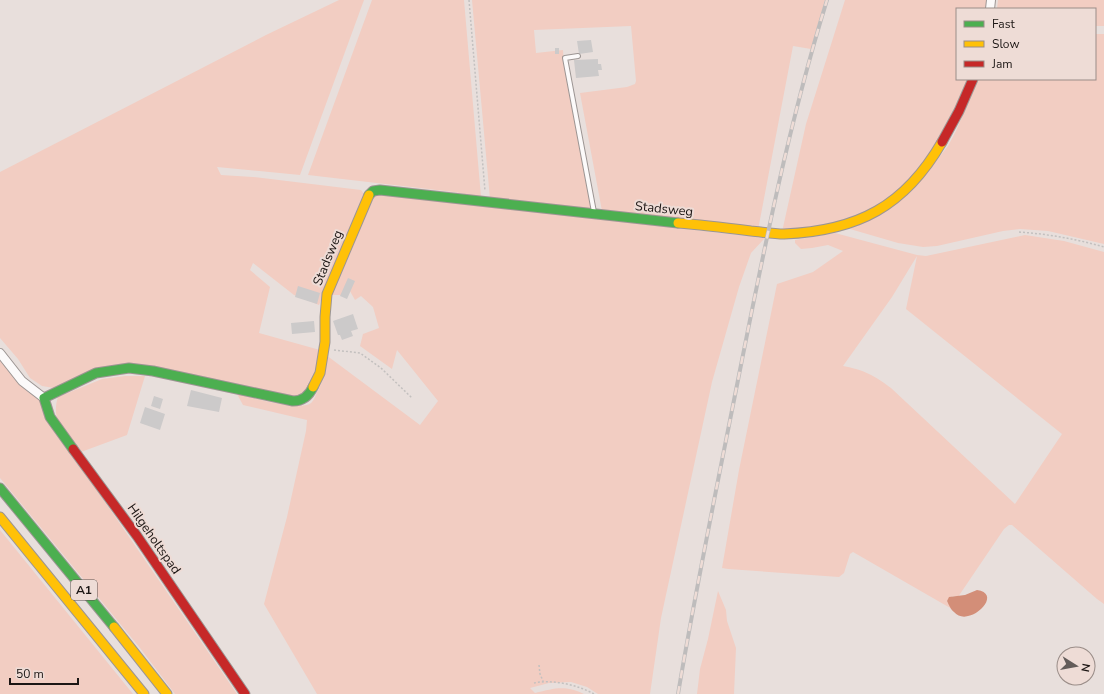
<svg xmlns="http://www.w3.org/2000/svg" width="1104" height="694" viewBox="0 0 1104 694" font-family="'Nunito Sans',sans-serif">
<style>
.green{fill:#f2cdc2;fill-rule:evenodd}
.water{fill:#d38e78}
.building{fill:#cccaca}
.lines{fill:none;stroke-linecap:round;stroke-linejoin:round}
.lane-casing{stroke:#9c9593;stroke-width:6}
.street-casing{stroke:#9c9593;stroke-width:10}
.fast-casing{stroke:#9c9593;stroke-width:11}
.slow-casing{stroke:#9c9593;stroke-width:11}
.jam-casing{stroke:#9c9593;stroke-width:11}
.path{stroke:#c3c0bf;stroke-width:1.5;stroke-dasharray:2 2;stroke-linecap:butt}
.lane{stroke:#fcfafa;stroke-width:4}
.street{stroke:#fcfafa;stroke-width:8}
.fast{stroke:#4caf50;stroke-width:9}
.slow{stroke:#ffc107;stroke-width:9}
.jam{stroke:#c62828;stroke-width:9}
.rail-casing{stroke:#bebcbc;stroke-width:4}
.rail{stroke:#eedcd6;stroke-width:2.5;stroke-dasharray:8;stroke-linecap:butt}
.labels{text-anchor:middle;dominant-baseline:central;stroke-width:4;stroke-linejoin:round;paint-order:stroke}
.shield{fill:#eedcd6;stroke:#5b514e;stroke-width:1}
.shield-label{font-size:12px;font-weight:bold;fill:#1c1614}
.street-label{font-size:13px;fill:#1c1614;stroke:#eedcd6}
</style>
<rect width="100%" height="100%" fill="#e8dfdc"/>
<!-- green -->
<path class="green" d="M339,0h25l-64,175 -83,-8 4,8 32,2 108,13 3,4 -45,111 -25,-10 -41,-32 -3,7 20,17 -11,46 61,17 -9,39 -15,9 -147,-32 -95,22 -12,-2 -12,-8 -12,-19 -18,-21v-166l266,-137z
M372,0h92l17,197 -27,-5 -146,-17z
M472,0h353l-14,49 -18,-3 -35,184 -156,-19 -22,-118 47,-6 8,-3 1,-3 -5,-55 -97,4 2,23 27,-3 1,15 6,25 2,19 21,101 -103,-11z
M845,0h145l-1,9h-32v70h13l-14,36 -42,64 -29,23 -33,17 -70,13 24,-108z
M998,0h106v26h-9v-17h-98z
M1095,34h9v210l-56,-13 -28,-2 -17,2 -66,15 -14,1 -25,-4 -48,-14 71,-49 27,-34 8,-15 22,-52h117z
M374,193l391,45 -14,15 -12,34 -27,95 -51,236 -11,76h-52l-11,-7 -16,-5 -22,1 -19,5 5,5c20,-5 30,-8 49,1h-267l-53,-90 23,-87 19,-86 1,-11 -64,-15 -6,-11c14,3 66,19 75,8 6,-6 12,-37 14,-47l94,70 18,-24 -41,-51 -5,19 -32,-23 3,-12 16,-6 -6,-21 -12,-11 -6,4 -9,-16 -4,11h-10z
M835,233l82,22 9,1 99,-21 39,6 40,11v352l-7,-5 -85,-74h-3l-5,4 -46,68 -5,-1 -6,5 5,8 -99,-57 -3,2 -6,19 -5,4 -111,-8 -6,-1 17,-98 38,-186 36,-12 30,-21 -15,-6 -16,3 -11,1 -6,-6v-3zM917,256l-11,53 156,125 -47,70 -124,-116c-17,-13 -27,-18 -48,-22l49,-69z
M0,359l28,33 11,5 20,38 178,259h-62l-35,-46 -140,-170z
M125,376h20l-18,59 -46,17c-15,-19 -31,-30 -23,-55l44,-18z
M0,530l133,164h-133z
M718,591l8,19 1,11 9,27 -2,46h-37l3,-25 8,-30z"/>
<!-- water -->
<path class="water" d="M977,590c28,4 -9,39 -23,22 -3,-2 -5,-7 -7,-11l2,-4 16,-2z"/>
<!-- building -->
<path class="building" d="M591,40l2,12 -14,2 -2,-13z
M555,48h4v6h-4z
M598,59v5h3l1,6h-4l1,6 -23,2 -2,-18z
M348,278l7,3 -8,18 -7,-3z
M298,286l22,7 -3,11 -22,-7z
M353,314l5,15 -7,2 2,5 -11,4 -2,-5h-2l-5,-14z
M314,321l1,11 -23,2 -1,-11z
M191,390l31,8 -3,14 -32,-6z
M154,396l9,3 -3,10 -9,-3z
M145,407l20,7 -5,16 -20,-7z"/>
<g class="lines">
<defs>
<path id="lane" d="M578,56l-13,2 29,154"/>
<path id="street" d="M990,9l1,-9
M0,353l22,28 22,17"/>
<path id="fast" d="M369,195l4,-4 7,-1 298,33
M73,449l-23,-32 -6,-19 52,-25 33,-5 24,3 140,30c10,0 16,-5 20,-14
M0,488l114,139"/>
<path id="slow" d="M678,223c25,2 49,5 73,8 11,1 23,3 33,3 74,-3 121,-28 158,-92
M313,387l7,-14 5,-31v-25l2,-23 42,-99
M0,517l144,177
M114,627l53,67"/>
<path id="jam" d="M942,142l17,-31 14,-32
M73,449l64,87 108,158"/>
</defs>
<!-- lane casing -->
<use href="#lane" class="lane-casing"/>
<!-- street casing -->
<use href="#street" class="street-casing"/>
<!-- fast casing -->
<use href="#fast" class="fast-casing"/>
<!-- slow casing -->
<use href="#slow" class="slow-casing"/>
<!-- jam casing -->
<use href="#jam" class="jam-casing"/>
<!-- path -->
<path class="path" d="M469,0l16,191
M1019,232c29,2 57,7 85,15
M334,350l26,3 21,15 31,30
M539,665l1,9 3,7
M534,683c18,-4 44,2 60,11"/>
<!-- lane -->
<use href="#lane" class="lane"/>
<!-- street -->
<use href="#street" class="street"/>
<!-- fast -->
<use href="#fast" class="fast"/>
<!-- slow -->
<use href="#slow" class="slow"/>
<!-- jam -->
<use href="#jam" class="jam"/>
<defs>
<path id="rail" d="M678,694c18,-107 40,-213 61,-319 25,-126 50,-252 88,-375"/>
</defs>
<!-- rail casing -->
<use href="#rail" class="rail-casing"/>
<!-- rail -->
<use href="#rail" class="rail"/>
</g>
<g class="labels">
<!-- shield labels -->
<rect class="shield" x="71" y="580" width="26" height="20" rx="3"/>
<g class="shield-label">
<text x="84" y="590">A1</text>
</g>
<!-- street labels -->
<g class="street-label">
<text transform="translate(664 209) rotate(6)">Stadsweg</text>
<text transform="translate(328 258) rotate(-68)">Stadsweg</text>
<text transform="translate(154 539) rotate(55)">Hilgeholtspad</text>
</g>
</g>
<!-- legend -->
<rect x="956" y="8" width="140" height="72" fill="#eedcd6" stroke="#9a8d88"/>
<rect x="964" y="21" width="20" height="6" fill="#4caf50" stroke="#9a8d88"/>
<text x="992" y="28" font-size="12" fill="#1c1614">Fast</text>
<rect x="964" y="41" width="20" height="6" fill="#ffc107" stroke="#9a8d88"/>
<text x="992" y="48" font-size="12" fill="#1c1614">Slow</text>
<rect x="964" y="61" width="20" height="6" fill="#c62828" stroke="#9a8d88"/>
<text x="992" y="68" font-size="12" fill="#1c1614">Jam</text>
<!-- north arrow -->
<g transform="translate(1076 666) rotate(101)"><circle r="19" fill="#eedcd6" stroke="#9a8d88"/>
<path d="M0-3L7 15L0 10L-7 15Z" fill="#635c5a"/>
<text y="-6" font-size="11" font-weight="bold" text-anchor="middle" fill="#1c1614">N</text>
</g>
<!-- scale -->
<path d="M10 678v6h68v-6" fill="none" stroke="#1c1614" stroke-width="2"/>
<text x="16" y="678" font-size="12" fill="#1c1614" stroke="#eedcd6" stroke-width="3" paint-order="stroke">50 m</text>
</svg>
